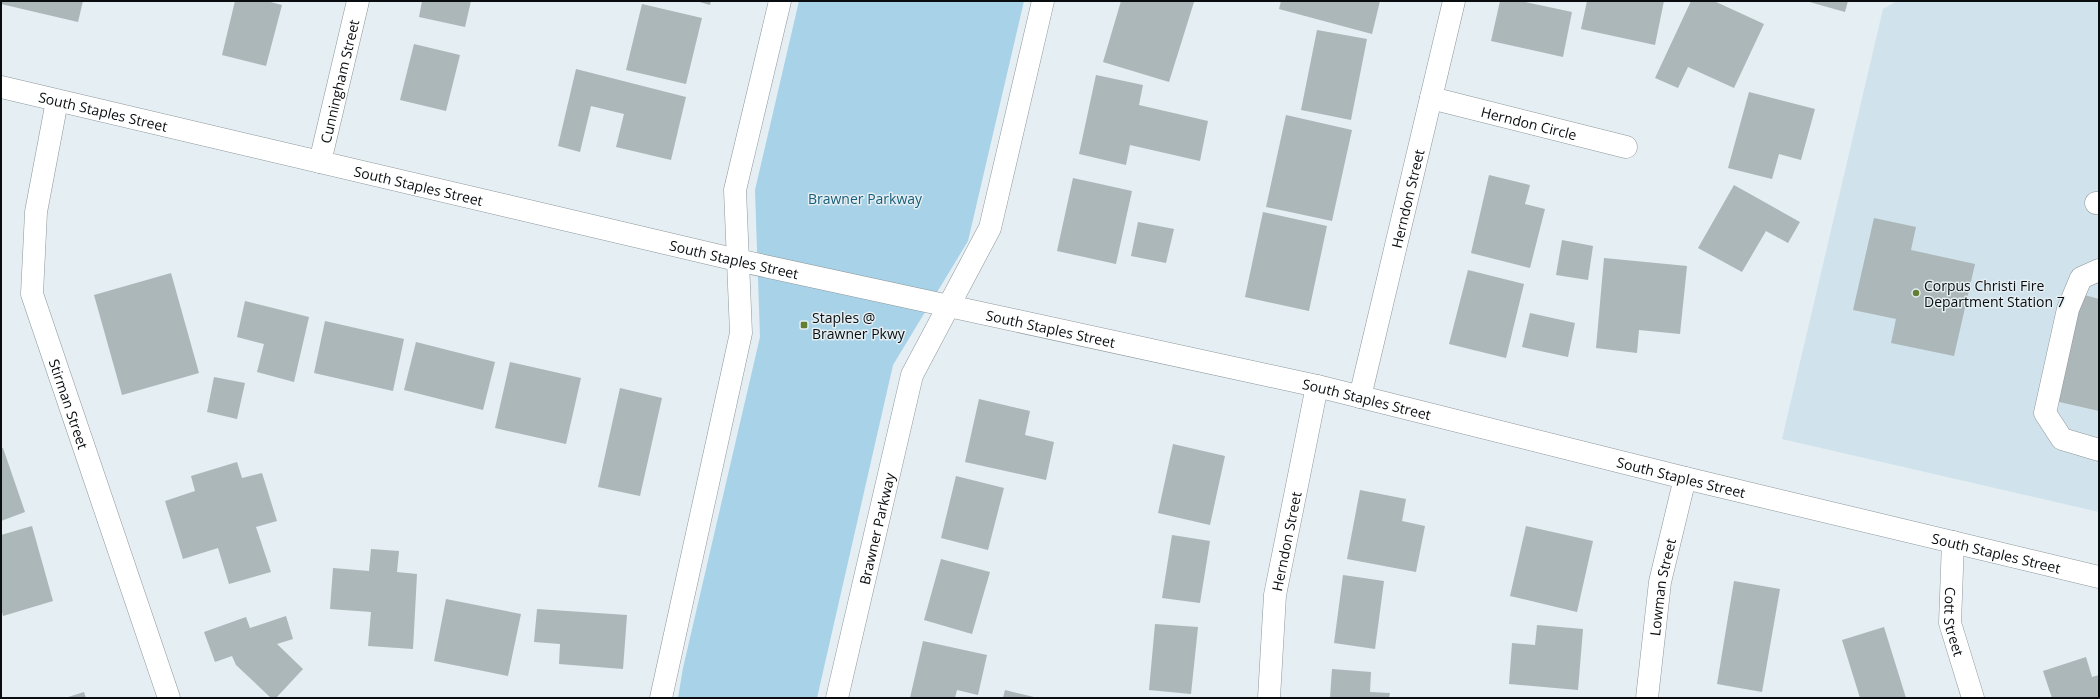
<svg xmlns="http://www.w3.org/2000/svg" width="2100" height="699" viewBox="0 0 2100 699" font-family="'Open Sans',sans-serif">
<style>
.built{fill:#d0e2eb}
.green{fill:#a7d2e7}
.building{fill:#acb7b9}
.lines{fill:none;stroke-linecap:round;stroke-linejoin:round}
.minor-casing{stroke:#8d979b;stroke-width:23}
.major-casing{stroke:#8d979b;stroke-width:23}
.minor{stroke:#fff;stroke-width:22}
.major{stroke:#fff;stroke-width:22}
.poi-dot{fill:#637f33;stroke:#e4eef3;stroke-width:1.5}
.labels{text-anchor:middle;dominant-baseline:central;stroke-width:3;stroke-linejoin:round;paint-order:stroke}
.street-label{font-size:14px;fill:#0a0d0f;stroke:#e4eef3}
.park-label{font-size:14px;fill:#165e79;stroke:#e4eef3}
.poi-label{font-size:14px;fill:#0a0d0f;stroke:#e4eef3;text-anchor:start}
</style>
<rect width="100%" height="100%" fill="#e4eef3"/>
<!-- built -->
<path class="built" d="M1897,1h202v511l-317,-73 101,-430z"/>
<!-- green -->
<path class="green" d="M799,1h225l-56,240 -75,124 -76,333h-139l5,-30 77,-331 -5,-147z"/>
<!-- building -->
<path class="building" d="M1,1h82l-5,21 -77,-18z
M235,1h32l15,4 -16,61 -44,-11z
M422,1h49l-6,26 -46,-10z
M696,1h15l-1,4z
M1121,1l73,1 -25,80 -66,-20z
M1281,1h99l-8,33 -93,-25z
M1500,1h20l52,11 -9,45 -72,-16z
M1587,1h77l-9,44 -74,-16z
M1691,1h23l50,23 -30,64 -46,-21 -10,21 -23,-10z
M1806,1h42l-3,11z
M642,4l60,14 -16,66 -60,-14z
M1317,30l50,9 -16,81 -50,-10z
M414,44l46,11 -14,56 -46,-11z
M576,69l110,28 -15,63 -55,-13 8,-33 -33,-8 -11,46 -22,-6z
M1096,75l47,10 -4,20 69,16 -8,40 -70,-16 -4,20 -47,-11z
M1749,92l66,17 -14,51 -22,-6 -7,25 -44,-11z
M1286,115l66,15 -20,91 -66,-14z
M1489,175l41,10 -5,19 20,5 -15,59 -59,-15z
M1073,178l59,13 -16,73 -59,-13z
M1734,185l66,37 -12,21 -22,-12 -24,41 -44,-24z
M1263,212l64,14 -18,85 -64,-14z
M1874,218l42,9 -5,23 64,14 -21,92 -63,-13 5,-24 -43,-9z
M1138,222l36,7 -8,34 -35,-7z
M1562,240l31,6 -5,34 -32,-5z
M1604,258l83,8 -7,68 -41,-4 -2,23 -41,-5z
M1468,270l56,14 -18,74 -57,-14z
M171,273l28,100 -77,22 -28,-100z
M2081,294l18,5v112l-44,-10z
M245,301l64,16 -15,65 -37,-10 7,-28 -27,-7z
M1530,313l45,10 -7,34 -46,-10z
M325,321l79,18 -11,52 -79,-18z
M416,342l79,20 -12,48 -79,-20z
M510,362l71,16 -15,66 -71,-16z
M214,377l31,6 -8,36 -30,-7z
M620,388l42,10 -22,98 -42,-9z
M979,399l51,12 -5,24 29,7 -8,38 -81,-18z
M1173,444l52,12 -15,69 -52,-12z
M1,448h2l22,64 -24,9z
M237,462l5,16 20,-5 15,48 -21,6 15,45 -42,12 -11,-36 -35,11 -18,-58 30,-10 -4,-15z
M956,476l48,12 -16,62 -47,-12z
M1360,490l46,9 -4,22 23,5 -9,46 -69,-13z
M32,526l21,75 -50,15 -2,-8v-73z
M1526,526l67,15 -16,71 -67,-16z
M1172,535l38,6 -10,62 -38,-5z
M371,549l28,2 -2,21 20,2 -4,75 -45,-3 3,-34 -41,-3 3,-41 36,3z
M941,559l49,13 -18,62 -48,-14z
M1343,575l41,6 -9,68 -41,-6z
M1734,581l46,8 -18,103 -45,-8z
M446,599l75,15 -13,62 -74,-15z
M537,609l90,6 -4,54 -64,-5 1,-20 -26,-2z
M286,616l7,23 -16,5 26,25 -27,29h-5l-35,-33 -4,-9 -17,6 -11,-30 42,-15 4,11z
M1155,624l43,3 -7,67 -42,-4z
M1537,625l46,4 -5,61 -69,-6 3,-41 23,2z
M1884,627l22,71h-46l-18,-58z
M923,641l64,14 -9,40 -21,-5 -2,8h-45z
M2086,657l6,20 7,-2v23h-47l-9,-27z
M1332,669l39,3 -1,20 20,1 -1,5h-59z
M1005,690l29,7v1h-31z
M84,692l2,6h-21z"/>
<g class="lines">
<defs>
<g id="minor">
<path id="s1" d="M1431,98l195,49"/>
<path id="s2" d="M57,101l-21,111 -4,82 137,404"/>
<path id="s3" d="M320,162l38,-161"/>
<path d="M2096,203h3"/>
<path d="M2099,270l-18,8 -13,31 -23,104 17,26 37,11"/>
<path id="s4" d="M1360,397l94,-396"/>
<path id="s5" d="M1953,542l-3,81 23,75"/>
<path d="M661,698l80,-365 -6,-143 45,-189"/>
<path id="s6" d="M837,698l75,-323 78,-147 53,-227"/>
<path id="s7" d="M1269,698l6,-103 42,-209"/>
<path id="s8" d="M1647,698l13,-116 25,-104"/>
</g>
<g id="major">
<path id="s9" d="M1,87l736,173 580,126 368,92 414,99"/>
</g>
</defs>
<!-- minor casing -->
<use href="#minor" class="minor-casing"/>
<!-- major casing -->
<use href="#major" class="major-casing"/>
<!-- minor -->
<use href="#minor" class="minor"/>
<!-- major -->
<use href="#major" class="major"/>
</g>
<!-- markers -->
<g class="poi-dot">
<circle cx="1916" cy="293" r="4"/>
<rect x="800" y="321" width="8" height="8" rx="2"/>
</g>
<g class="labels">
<!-- street labels -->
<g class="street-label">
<text stroke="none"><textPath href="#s3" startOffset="83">Cunningham Street</textPath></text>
<text stroke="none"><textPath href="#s9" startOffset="105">South Staples Street</textPath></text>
<text stroke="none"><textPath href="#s1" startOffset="101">Herndon Circle</textPath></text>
<text stroke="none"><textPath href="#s9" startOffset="429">South Staples Street</textPath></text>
<text stroke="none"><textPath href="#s4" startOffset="204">Herndon Street</textPath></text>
<text stroke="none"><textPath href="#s9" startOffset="753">South Staples Street</textPath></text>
<text stroke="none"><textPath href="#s9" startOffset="1077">South Staples Street</textPath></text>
<text stroke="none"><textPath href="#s9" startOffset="1401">South Staples Street</textPath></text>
<text stroke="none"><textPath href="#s2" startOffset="311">Stirman Street</textPath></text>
<text stroke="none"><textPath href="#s9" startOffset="1725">South Staples Street</textPath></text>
<text stroke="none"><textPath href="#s6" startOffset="174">Brawner Parkway</textPath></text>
<text stroke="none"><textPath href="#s7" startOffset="158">Herndon Street</textPath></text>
<text stroke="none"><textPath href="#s9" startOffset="2049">South Staples Street</textPath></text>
<text stroke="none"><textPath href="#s8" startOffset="112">Lowman Street</textPath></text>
<text stroke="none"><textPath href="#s5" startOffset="80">Cott Street</textPath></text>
</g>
<!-- park labels -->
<g class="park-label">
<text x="865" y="198">Brawner Parkway</text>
</g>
<!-- poi labels -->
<g class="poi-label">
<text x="1924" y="285">Corpus Christi Fire<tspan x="1924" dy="16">Department Station 7</tspan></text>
<text x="812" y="317">Staples @<tspan x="812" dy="16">Brawner Pkwy</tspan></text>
</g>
</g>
<!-- border -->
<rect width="2100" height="699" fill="none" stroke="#0a0d0f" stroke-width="4"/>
</svg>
